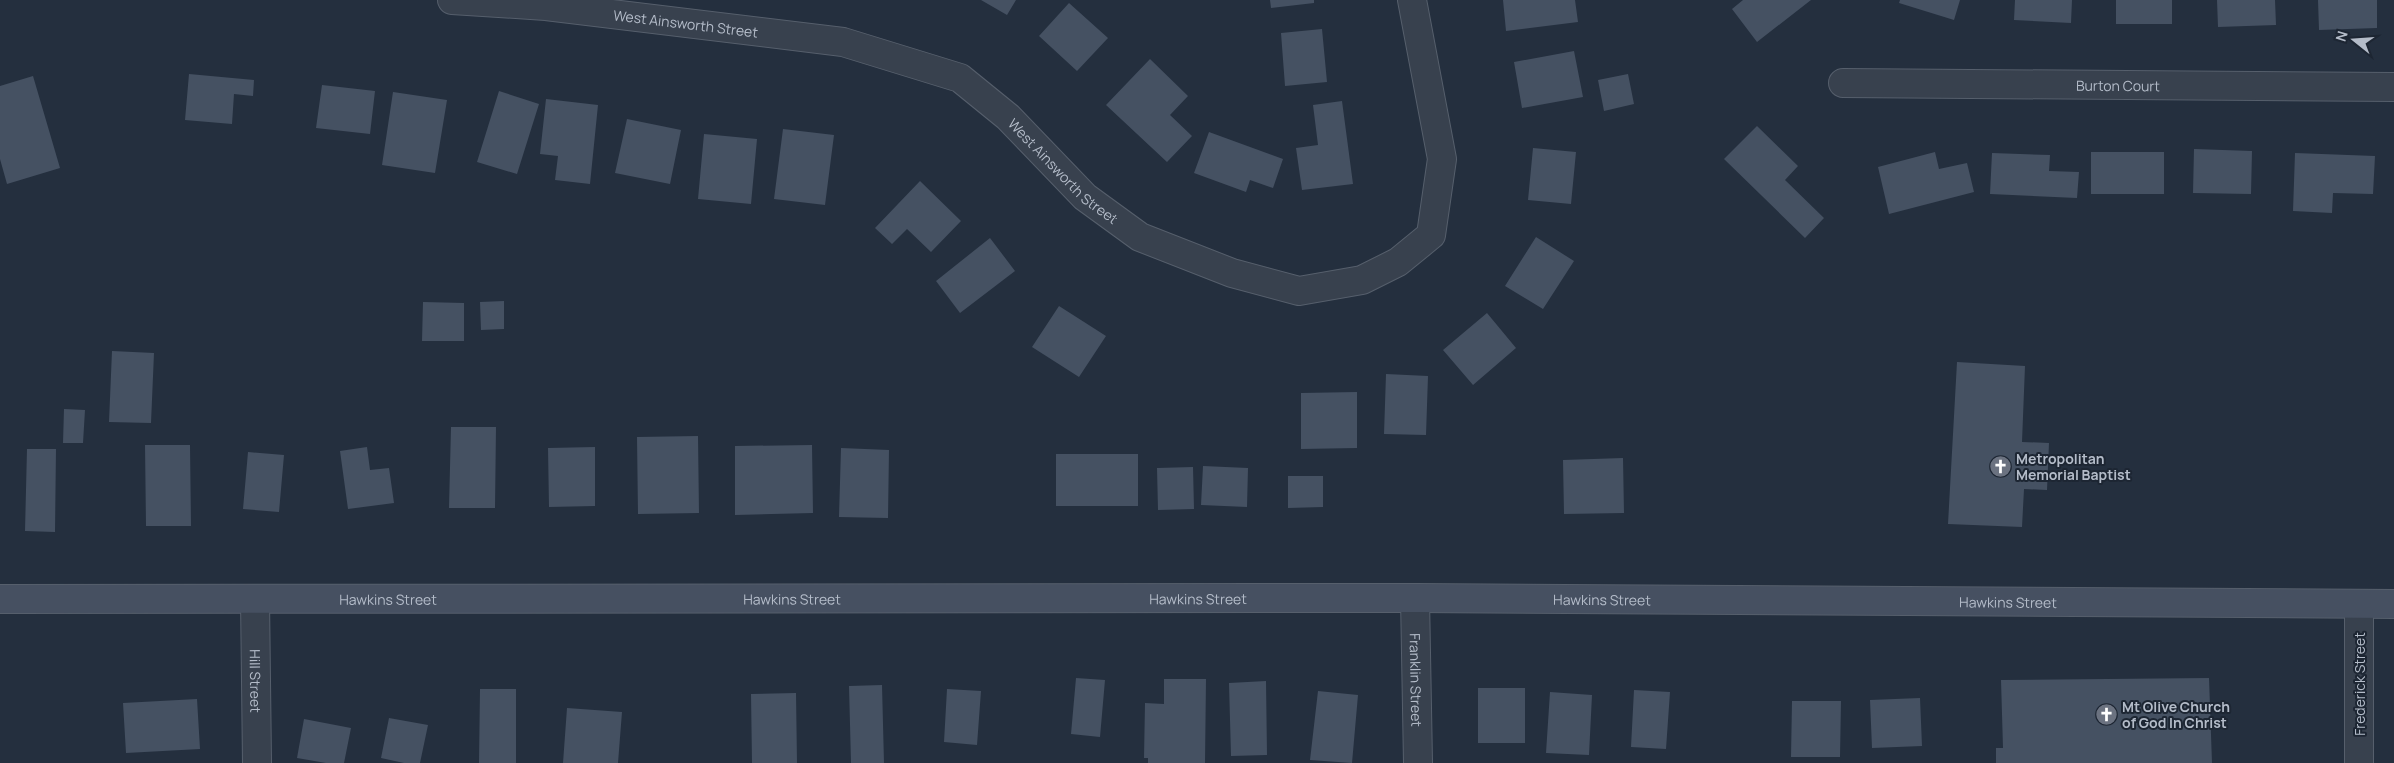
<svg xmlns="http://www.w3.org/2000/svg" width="2394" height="763" viewBox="0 0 2394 763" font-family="Manrope,sans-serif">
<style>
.building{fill:#455162}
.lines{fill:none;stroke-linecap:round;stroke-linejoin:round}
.street-casing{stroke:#565f6c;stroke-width:30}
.secondary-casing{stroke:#565f6c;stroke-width:30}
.street{stroke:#38414e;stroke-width:28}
.secondary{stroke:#465061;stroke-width:28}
.labels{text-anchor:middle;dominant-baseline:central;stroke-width:4;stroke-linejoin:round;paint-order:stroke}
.street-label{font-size:14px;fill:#b4bcc9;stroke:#1d2633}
.poi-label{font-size:14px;font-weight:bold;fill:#b4bcc9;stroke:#1d2633;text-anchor:start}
</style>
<rect width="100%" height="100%" fill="#242f3e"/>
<!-- building -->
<path class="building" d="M981,0h35l-9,15z
M1270,0h44v3l-43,5z
M1503,0h72l3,22 -72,9z
M1743,0h68l-54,42 -25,-33z
M1900,0h60l-6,20 -55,-17z
M2015,0h57l-1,23 -57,-3z
M2116,0h56v24h-56z
M2217,0h58l1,25 -58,2z
M2318,0h59v28l-58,2z
M1069,3l39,35 -31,33 -38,-35z
M1322,29l5,53 -42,4 -4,-53z
M1574,51l9,46 -61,11 -8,-46z
M1150,59l38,37 -18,19 22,21 -25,26 -61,-57z
M189,74l65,6 -1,16 -19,-2 -2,30 -47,-4z
M1628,74l6,30 -30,7 -6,-31z
M33,76l27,92 -53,16 -7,-25v-73z
M322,85l53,6 -5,43 -54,-6z
M499,91l40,13 -22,70 -40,-12z
M393,92l54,8 -12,73 -53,-8z
M546,99l52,6 -8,79 -35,-4 3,-24 -18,-2z
M1342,101l11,83 -51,6 -6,-42 22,-3 -5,-40z
M627,119l54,11 -11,54 -55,-11z
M1757,126l41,40 -13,14 39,38 -19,20 -81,-79z
M783,129l51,6 -9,70 -51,-6z
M1209,132l74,27 -10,29 -23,-8 -4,12 -52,-19z
M704,134l53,5 -6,65 -53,-5z
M1533,148l43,4 -5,52 -43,-4z
M2194,149l58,2 -1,43 -58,-1z
M1935,152l4,17 28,-6 7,29 -85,22 -11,-47z
M2091,152h73v42h-73z
M1992,153l58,2 -1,16 30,1 -2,26 -87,-4z
M2295,153l80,3 -2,38 -40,-1 -1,20 -39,-2z
M920,181l41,40 -30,31 -24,-23 -15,15 -17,-16z
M1536,237l38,24 -31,48 -38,-23z
M990,238l25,33 -55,42 -24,-32z
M504,301v28l-23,1 -1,-28z
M423,302l41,1v38h-42z
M1059,306l47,30 -27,41 -47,-30z
M1487,313l29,35 -43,37 -30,-35z
M112,351l42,2 -3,70 -42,-1z
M1957,362l68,4 -3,76 27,1 -2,47 -23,-1 -2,38 -74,-3z
M1386,374l42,2 -2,59 -42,-1z
M1357,392v56l-56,1v-56z
M64,409l21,1 -2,33h-20z
M451,427h45l-1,81h-46z
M698,436l1,77 -61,1 -1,-77z
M145,445h45l1,81h-45z
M812,445l1,68 -78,2v-69z
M367,447l3,23 19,-2 5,35 -46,6 -8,-58z
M595,447v59l-46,1 -1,-59z
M841,448l48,2 -1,68 -49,-1z
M27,449h29l-1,83 -30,-1z
M248,452l36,3 -5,57 -36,-3z
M1056,454h82v52h-82z
M1623,458l1,55 -60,1 -1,-54z
M1203,466l45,2 -1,39 -46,-2z
M1193,467l1,42 -36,1 -1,-42z
M1288,476h35v31l-35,1z
M1076,678l29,2 -5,57 -29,-3z
M2209,678l3,85h-216v-15h7l-2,-68z
M1164,679h42l-1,84h-57v-5h-4l1,-55 19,1z
M1266,681l1,74 -36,1 -2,-73z
M882,685l2,78h-33l-2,-77z
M1478,688h47v55h-47z
M480,689h36v74h-37z
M947,689l34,2 -4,54 -33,-3z
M1634,690l36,2 -4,57 -35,-2z
M1318,691l40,4 -6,68 -42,-3z
M1550,692l42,3 -3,60 -43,-2z
M796,693l1,70h-45l-1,-69z
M1920,698l2,48 -50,2 -2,-48z
M197,699l3,50 -74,4 -3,-50z
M1792,701h49l-1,56h-49z
M567,708l55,4 -4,51h-55z
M389,718l39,7 -8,38h-16l-23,-5z
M304,719l47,9 -7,35h-18l-29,-5z"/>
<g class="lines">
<defs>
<g id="street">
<path id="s1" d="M452,0l94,6 297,36 117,36 48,39 77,80 55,40 92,36 67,18 63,-11 36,-18 33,-27 11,-76 -30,-159"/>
<path id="s2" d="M1843,83l551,4"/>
<path id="s3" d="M1415,598l3,165"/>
<path id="s4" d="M255,599l2,164"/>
<path d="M2359,604v159"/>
</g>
<g id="secondary">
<path id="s5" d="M0,599l1415,-1 979,6"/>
</g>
</defs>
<!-- street casing -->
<use href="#street" class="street-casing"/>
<!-- secondary casing -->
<use href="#secondary" class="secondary-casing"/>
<!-- street -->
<use href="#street" class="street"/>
<!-- secondary -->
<use href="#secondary" class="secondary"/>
</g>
<!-- icons -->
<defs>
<symbol id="church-disc" viewBox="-11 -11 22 22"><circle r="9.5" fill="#6b7280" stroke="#1d2633"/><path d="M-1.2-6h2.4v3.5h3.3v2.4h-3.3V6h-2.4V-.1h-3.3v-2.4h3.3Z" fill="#fff"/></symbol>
</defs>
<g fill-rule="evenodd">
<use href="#church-disc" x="1988" y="454" width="25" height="25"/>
<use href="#church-disc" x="2094" y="702" width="25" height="25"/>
</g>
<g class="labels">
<!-- street labels -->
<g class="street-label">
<text stroke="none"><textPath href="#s1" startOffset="235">West Ainsworth Street</textPath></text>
<text stroke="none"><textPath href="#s2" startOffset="275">Burton Court</textPath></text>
<text stroke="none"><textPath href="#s1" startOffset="655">West Ainsworth Street</textPath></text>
<text stroke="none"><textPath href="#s5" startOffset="792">Hawkins Street</textPath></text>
<text stroke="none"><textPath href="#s5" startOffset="1198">Hawkins Street</textPath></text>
<text stroke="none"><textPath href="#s5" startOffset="388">Hawkins Street</textPath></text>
<text stroke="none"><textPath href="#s5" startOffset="1602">Hawkins Street</textPath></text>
<text stroke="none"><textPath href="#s5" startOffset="2008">Hawkins Street</textPath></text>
<text stroke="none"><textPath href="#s4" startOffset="82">Hill Street</textPath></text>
<text stroke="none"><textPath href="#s3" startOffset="82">Franklin Street</textPath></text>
<text transform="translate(2359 684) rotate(-90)">Frederick Street</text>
</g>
<!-- poi labels -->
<g class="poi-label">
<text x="2016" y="458">Metropolitan<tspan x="2016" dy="16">Memorial Baptist</tspan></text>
<text x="2122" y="706">Mt Olive Church<tspan x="2122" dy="16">of God In Christ</tspan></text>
</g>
</g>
<!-- north arrow -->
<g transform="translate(2354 40) rotate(287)" stroke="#1d2633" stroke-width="4" paint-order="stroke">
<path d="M0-4L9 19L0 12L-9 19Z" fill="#b4bcc9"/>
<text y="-8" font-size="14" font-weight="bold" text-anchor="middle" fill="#b4bcc9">N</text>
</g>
</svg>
